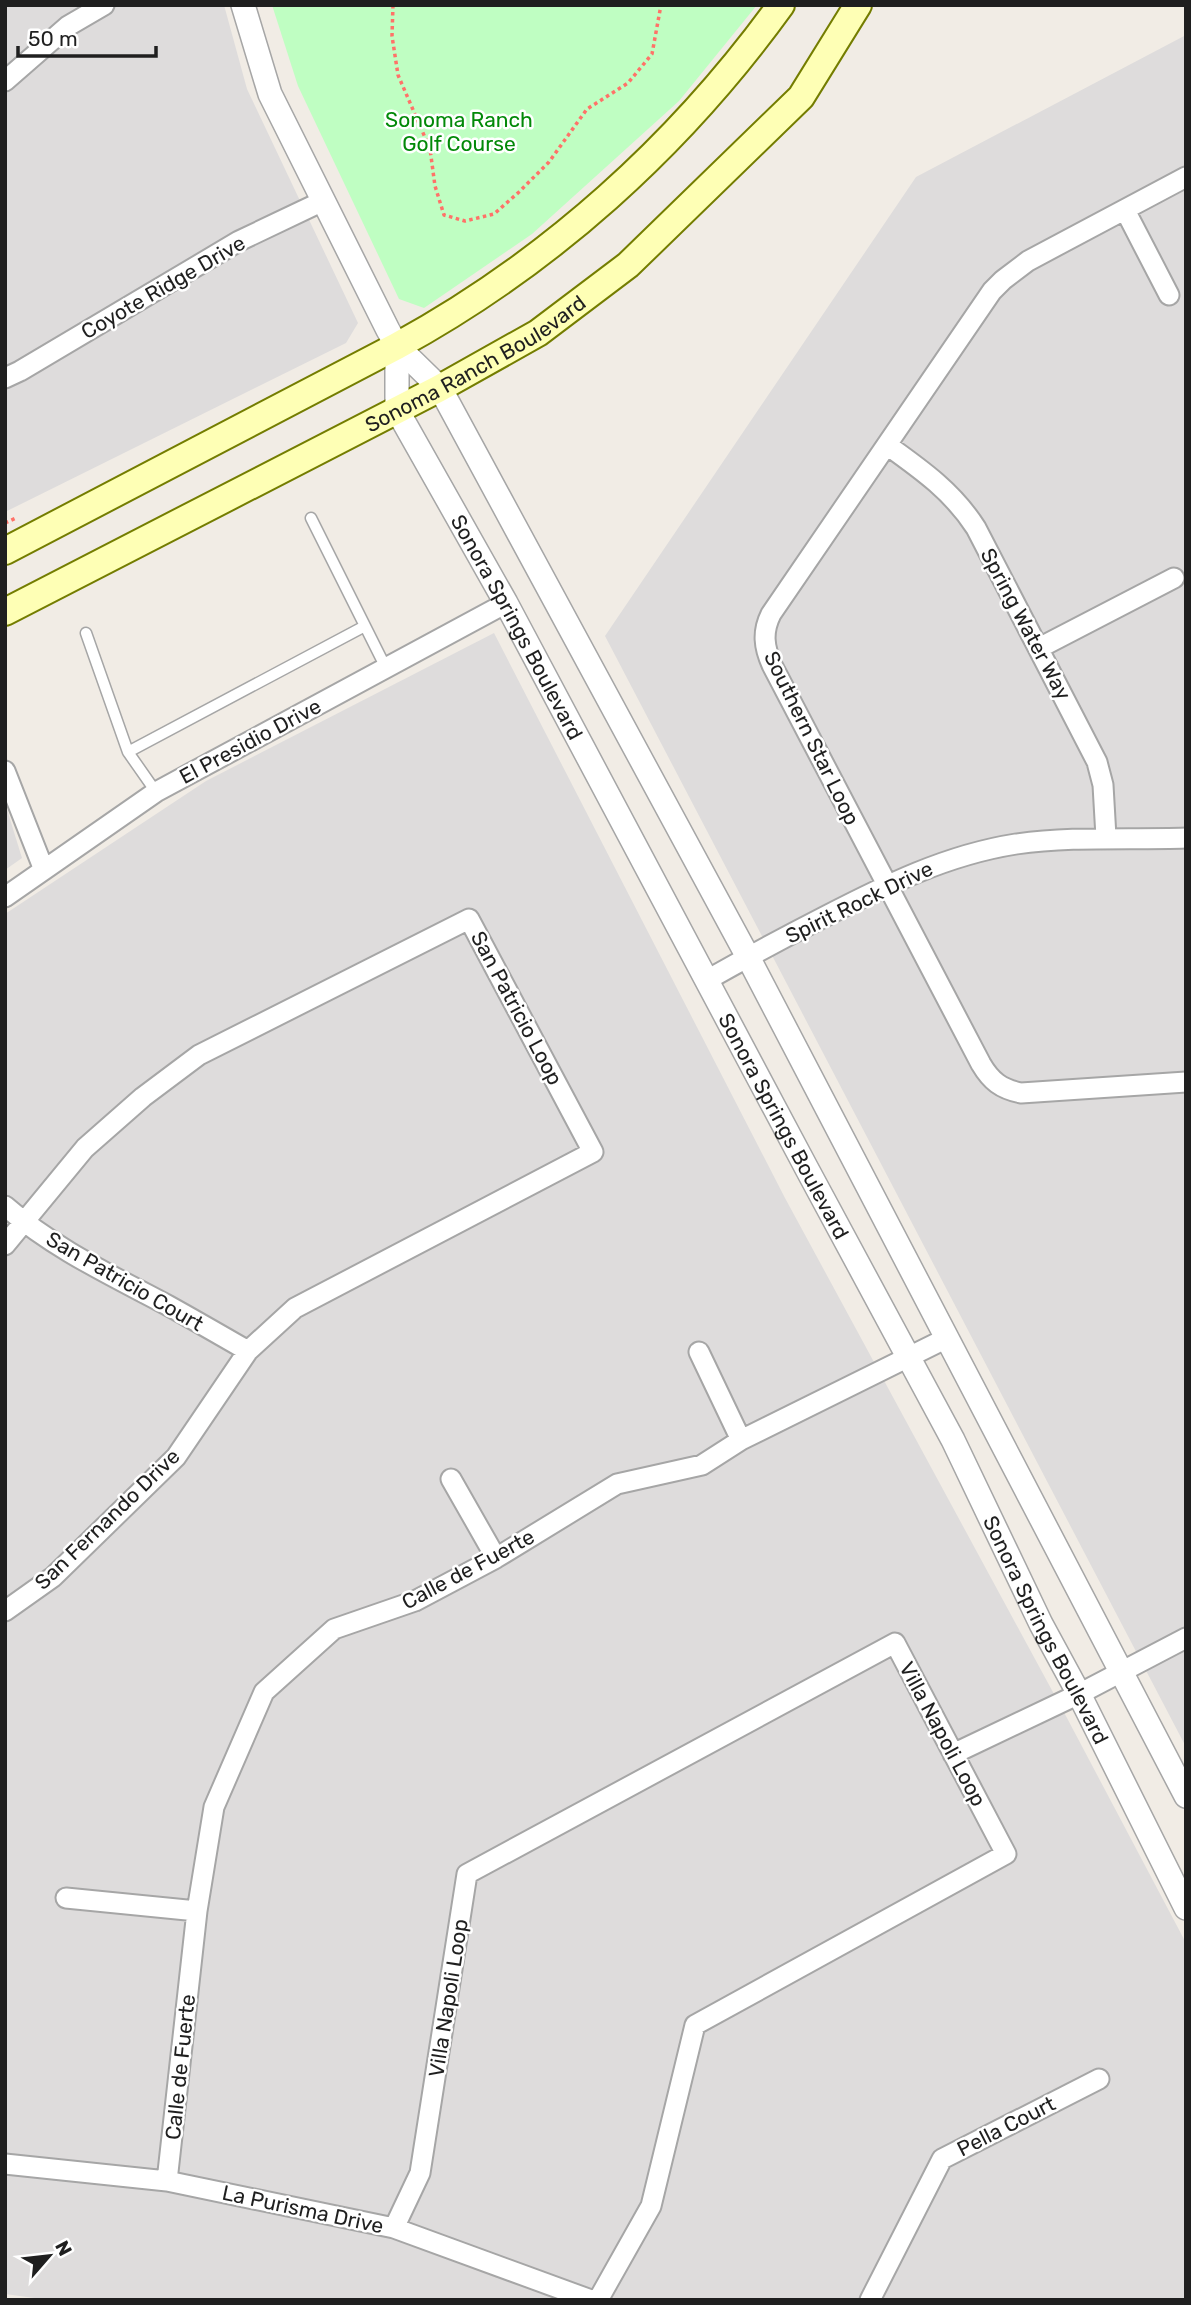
<svg xmlns="http://www.w3.org/2000/svg" width="1191" height="2305" viewBox="0 0 1191 2305" font-family="Rubik,sans-serif">
<style>
.residential{fill:#dedcdc}
.park{fill:#bffec2}
.lines{fill:none;stroke-linecap:round;stroke-linejoin:round}
.service-casing{stroke:#a6a6a6;stroke-width:13}
.minor-casing{stroke:#a6a6a6;stroke-width:23}
.tertiary-casing{stroke:#a6a6a6;stroke-width:26}
.secondary-casing{stroke:#747d00;stroke-width:30}
.path{stroke:#ff7268;stroke-width:3.5;stroke-dasharray:3.5 3.5;stroke-linecap:butt}
.service{stroke:#fff;stroke-width:10}
.minor{stroke:#fff;stroke-width:19}
.tertiary{stroke:#fff;stroke-width:23}
.secondary{stroke:#feffb5;stroke-width:26}
.labels{text-anchor:middle;dominant-baseline:central;stroke-width:5;stroke-linejoin:round;paint-order:stroke}
.park-label{font-size:21px;fill:#028908;stroke:#fff}
.street-label{font-size:21px;fill:#1f1f1f;stroke:#fff}
</style>
<rect width="100%" height="100%" fill="#f1ece5"/>
<!-- residential -->
<path class="residential" d="M5,5h219l23,84 111,234 -12,20 -341,169z
M1186,35v1712l-581,-1111 311,-459z
M494,633l291,565 282,520 119,225v357h-1137l-44,-6v-1380l201,-133z
M5,803l17,55 -17,12z"/>
<!-- park -->
<path class="park" d="M272,5h485l-78,96 -147,133 -108,74 -25,-9 -101,-213z"/>
<g class="lines">
<defs>
<path id="service" d="M311,518l75,150
M86,633l42,119
M156,792l-28,-40 237,-126"/>
<path id="minor" d="M5,81l63,-55 36,-21
M1186,177l-158,84 -25,19 -11,11 -221,323c-9,18 -7,33 1,51l209,399c10,17 20,25 40,29l165,-11
M1125,210l44,85
M5,378l15,-7 219,-130 84,-40
M887,445c35,25 66,47 89,83l121,234 6,23 3,52
M1039,648l135,-70
M5,771l39,99
M5,897l151,-105 350,-189
M707,980c39,-22 78,-43 117,-63 62,-32 122,-62 192,-73 57,-8 113,-4 170,-6
M5,1206c49,43 108,70 164,100 27,15 53,30 79,45
M5,1245l80,-97 58,-51 56,-42 270,-136 124,233 -298,156 -47,43 -72,106 -123,120 -48,34
M699,1352l42,88
M451,1479l45,79
M953,1754l126,-60 107,-56
M66,1898l131,13
M5,2164l162,17 227,47 197,72
M167,2181l30,-270 17,-104 50,-115 70,-63 81,-28 81,-43 121,-74 85,-19 39,-25 206,-102
M394,2228l26,-55 47,-299 428,-231 111,211 -311,171 -44,181 -53,94
M870,2300l72,-141 157,-80"/>
<g id="tertiary">
<path d="M243,5l27,89 118,236 9,16 43,42 308,569 438,839"/>
<path id="s1" d="M397,346v64l109,193 301,566 146,271 88,184 38,70 107,214"/>
</g>
<g id="secondary">
<path d="M5,551l392,-205c152,-83 282,-200 384,-341"/>
<path id="s2" d="M5,612l435,-224 98,-55 90,-68 173,-168 57,-92"/>
</g>
</defs>
<!-- service casing -->
<use href="#service" class="service-casing"/>
<!-- minor casing -->
<use href="#minor" class="minor-casing"/>
<!-- tertiary casing -->
<use href="#tertiary" class="tertiary-casing"/>
<!-- secondary casing -->
<use href="#secondary" class="secondary-casing"/>
<!-- path -->
<path class="path" d="M393,5l-1,31 6,39 32,74 5,37 9,29 21,6 29,-7 25,-22 30,-30 38,-53 41,-26 24,-29 9,-49
M5,523l11,-5"/>
<!-- service -->
<use href="#service" class="service"/>
<!-- minor -->
<use href="#minor" class="minor"/>
<!-- tertiary -->
<use href="#tertiary" class="tertiary"/>
<!-- secondary -->
<use href="#secondary" class="secondary"/>
</g>
<g class="labels">
<!-- park labels -->
<g class="park-label">
<text x="459" y="119">Sonoma Ranch<tspan x="459" dy="24">Golf Course</tspan></text>
</g>
<!-- street labels -->
<g class="street-label">
<text transform="translate(163 287) rotate(-30)">Coyote Ridge Drive</text>
<text stroke="none"><textPath href="#s2" startOffset="532">Sonoma Ranch Boulevard</textPath></text>
<text transform="translate(1026 624) rotate(62)">Spring Water Way</text>
<text stroke="none"><textPath href="#s1" startOffset="312">Sonora Springs Boulevard</textPath></text>
<text transform="translate(812 738) rotate(64)">Southern Star Loop</text>
<text transform="translate(250 741) rotate(-28)">El Presidio Drive</text>
<text transform="translate(859 902) rotate(-26)">Spirit Rock Drive</text>
<text transform="translate(517 1008) rotate(62)">San Patricio Loop</text>
<text stroke="none"><textPath href="#s1" startOffset="878">Sonora Springs Boulevard</textPath></text>
<text transform="translate(125 1281) rotate(30)">San Patricio Court</text>
<text transform="translate(107 1519) rotate(-44)">San Fernando Drive</text>
<text transform="translate(468 1569) rotate(-28)">Calle de Fuerte</text>
<text stroke="none"><textPath href="#s1" startOffset="1446">Sonora Springs Boulevard</textPath></text>
<text transform="translate(943 1734) rotate(62)">Villa Napoli Loop</text>
<text transform="translate(448 1998) rotate(-81)">Villa Napoli Loop</text>
<text transform="translate(180 2067) rotate(-84)">Calle de Fuerte</text>
<text transform="translate(1006 2126) rotate(-27)">Pella Court</text>
<text transform="translate(303 2209) rotate(12)">La Purisma Drive</text>
</g>
</g>
<!-- border -->
<rect width="1191" height="2305" fill="none" stroke="#1f1f1f" stroke-width="14"/>
<!-- north arrow -->
<g transform="translate(49 2256) rotate(62)" stroke="#ffffff" stroke-width="5" paint-order="stroke">
<path d="M0-5L12 26L0 18L-12 26Z" fill="#1f1f1f"/>
<text y="-10" font-size="19" font-weight="bold" text-anchor="middle" fill="#1f1f1f">N</text>
</g>
<!-- scale -->
<path d="M18 46v10h138v-10" fill="none" stroke="#1f1f1f" stroke-width="3.5"/>
<text x="28" y="46" font-size="21" fill="#1f1f1f" stroke="#ffffff" stroke-width="5" paint-order="stroke">50 m</text>
</svg>
